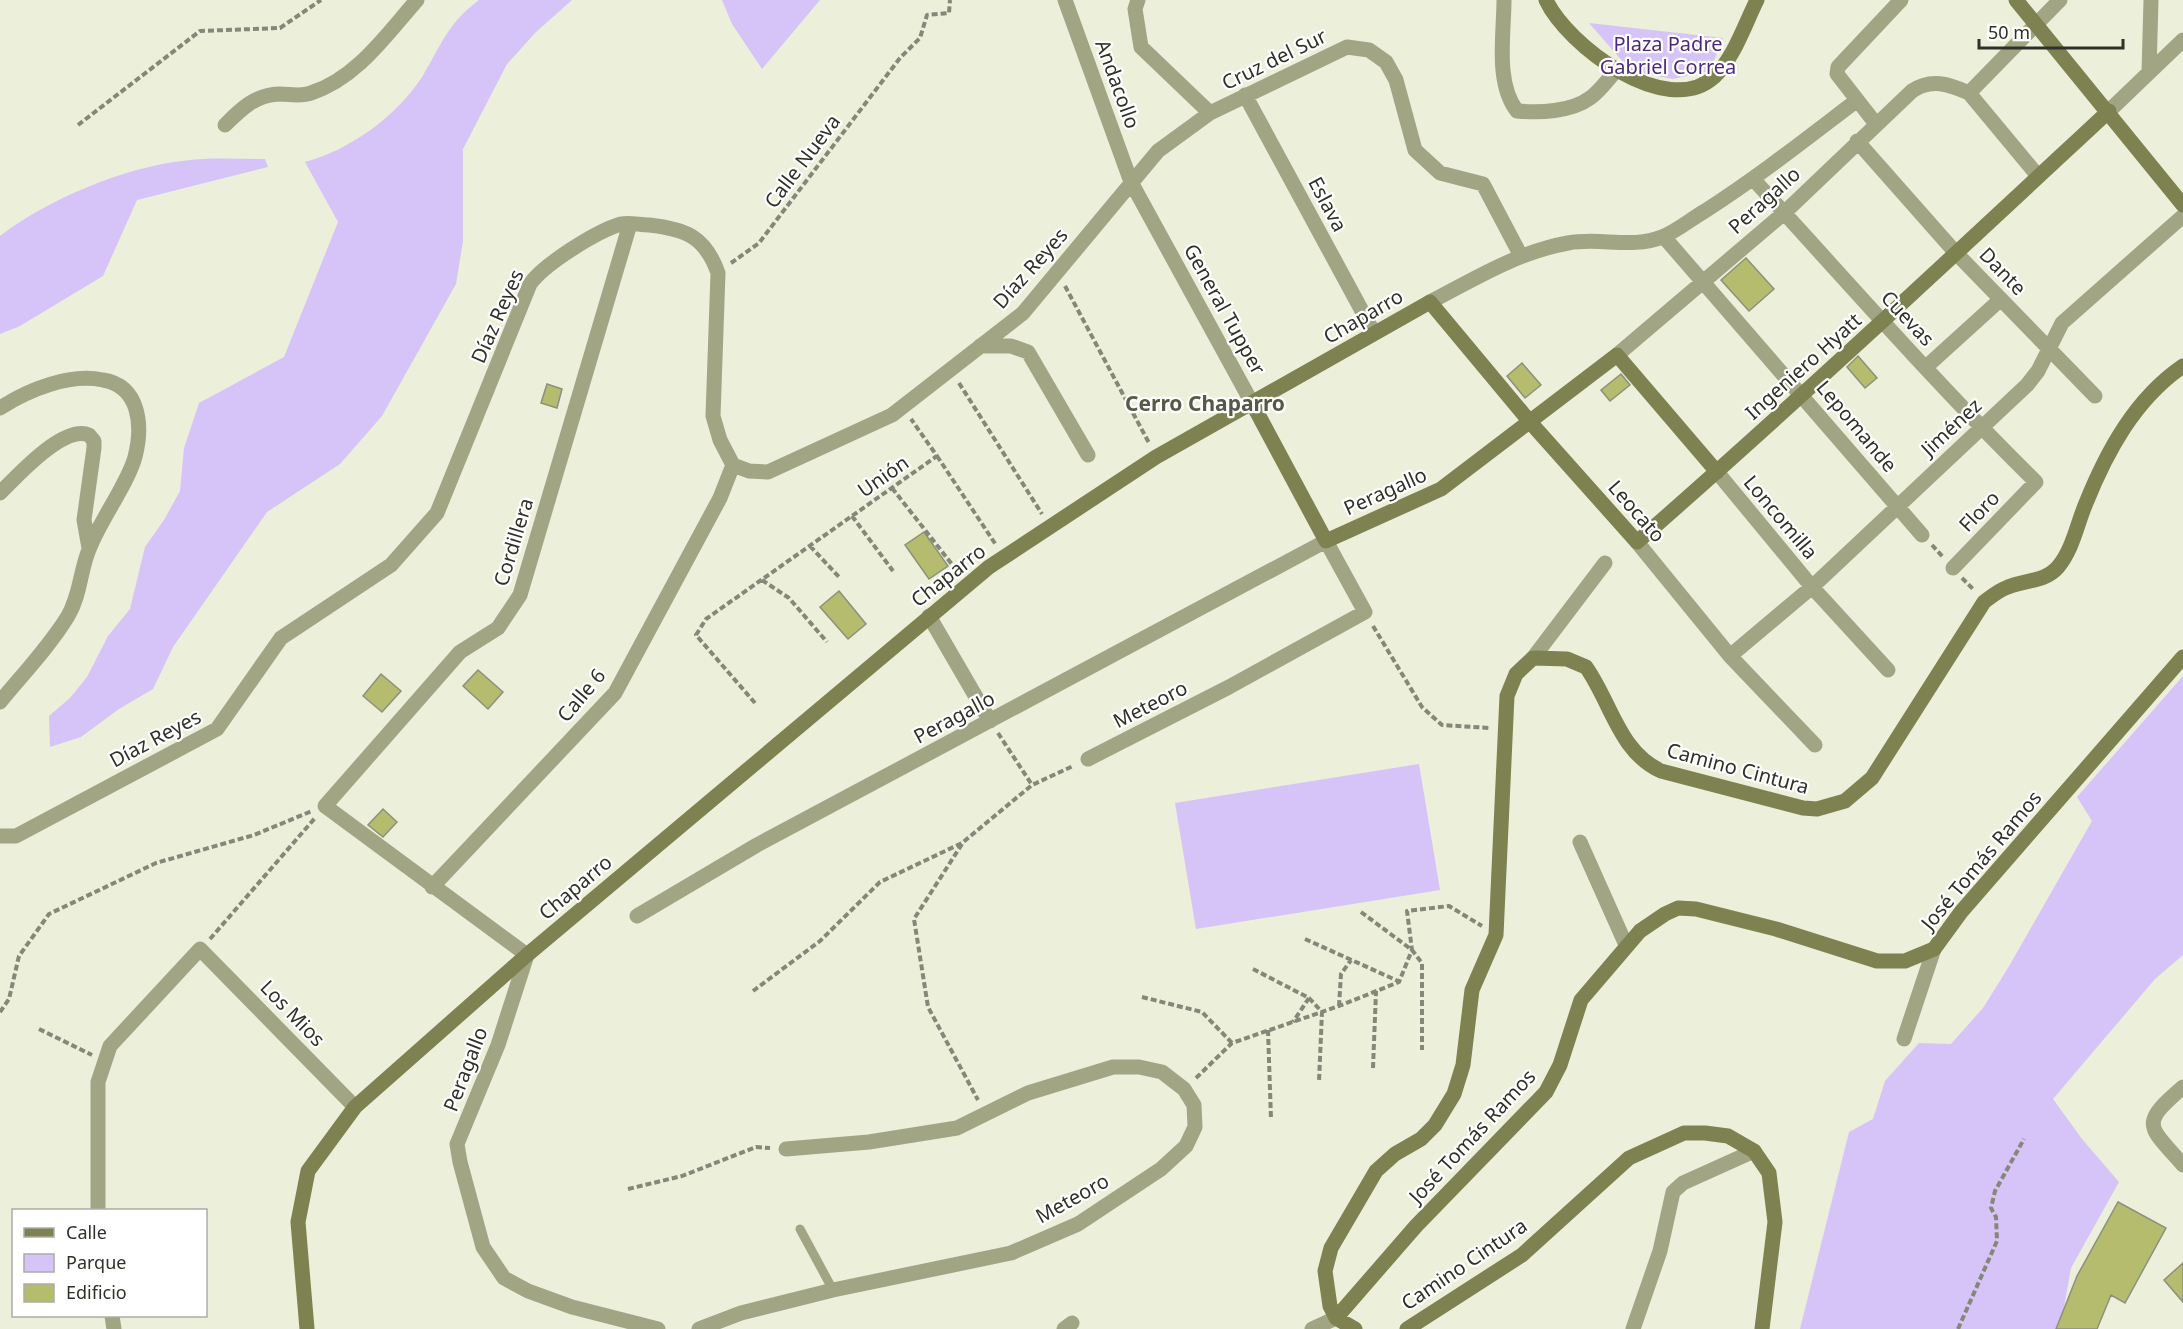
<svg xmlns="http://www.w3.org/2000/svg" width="2183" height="1329" viewBox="0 0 2183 1329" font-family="'Noto Sans',sans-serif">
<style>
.green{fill:#d6c3f8}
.building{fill:#b5bc6d;stroke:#8d907d;stroke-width:1.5}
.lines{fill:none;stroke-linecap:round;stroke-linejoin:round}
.path{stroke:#858779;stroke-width:4;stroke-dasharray:6 3;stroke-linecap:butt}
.lane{stroke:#a1a584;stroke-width:9}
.street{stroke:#a1a584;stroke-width:15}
.secondary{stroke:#7d8250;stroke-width:15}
.labels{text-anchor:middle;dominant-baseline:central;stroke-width:4.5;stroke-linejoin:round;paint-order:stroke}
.park-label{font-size:20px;fill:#4e297a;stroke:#fff}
.street-label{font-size:20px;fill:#2f3028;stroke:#fff}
.neighbourhood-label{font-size:21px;font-weight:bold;fill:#575948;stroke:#fff}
</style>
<rect width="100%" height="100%" fill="#ecefda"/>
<!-- green -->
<path class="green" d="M479,0h93l-36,32 -29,32 -44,85v92l-7,43 -74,132 -42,48 -73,48 -94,135 -20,42 -34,20 -38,28 -31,10 -1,-31 21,-18 17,-21 21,-41 22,-27 15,-62 19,-27 16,-29 4,-43 15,-45 85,-46 54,-135 -33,-60c45,-12 92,-46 117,-85 20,-33 25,-53 57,-77z
M722,0h98l-58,69 -30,-45z
M1589,23l134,15 -13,33 -37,8 -42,-8z
M265,159l3,8 -131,33 -34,76 -83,50 -20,8v-98c47,-36 122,-68 182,-75 27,-4 55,-2 83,-2z
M2183,676v279l-28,24 -102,120 29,40 37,43 -48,86 -11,61h-260l49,-197 24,-13 12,-38 34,-38 32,1 32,-36 25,-40 84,-147 -15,-24z
M1419,764l21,126 -244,39 -21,-126z"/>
<!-- building -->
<path class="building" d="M1746,258l28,31 -25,22 -28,-31z
M1858,356l19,22 -12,10 -18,-21z
M1522,363l19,22 -16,13 -18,-22z
M1621,374l9,11 -20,16 -9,-11z
M547,384l15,5 -5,19 -16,-5z
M924,532l24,34 -19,13 -24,-34z
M839,591l27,33 -18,15 -28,-32z
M478,670l25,22 -15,17 -25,-23z
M381,674l20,17 -19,21 -19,-16z
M383,809l14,13 -14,15 -15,-12z
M2118,1202l48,26 -41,75 -14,-8 -14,34h-41l21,-53z
M2183,1263v39l-19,-22z"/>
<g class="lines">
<!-- path -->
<path class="path" d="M78,125l122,-94 80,-3 41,-28
M731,263l28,-20 141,-185 20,-20 7,-23 22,-2 1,-13
M1065,286l84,157
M959,383l83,131
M937,456l59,89
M892,488l66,84
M852,516l41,55
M1932,545l11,12
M810,546l30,32
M1962,578l12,12
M762,580l27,18 38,44
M1373,626l49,81 20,18 48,3
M755,703l-59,-68 10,-16 231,-163 -26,-37
M998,733l34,52
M962,844l-48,75 14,88 50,93
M1361,912l51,38 10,13v87
M210,939l105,-121
M1305,939l93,42
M1253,969l56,29 -16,24
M753,991l67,-50 60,-59 82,-39 70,-58 41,-19
M1142,997l60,15 30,31
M1309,998l13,14 -3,69
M1339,1006l2,-32 10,-14
M0,1012l9,-13 10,-43 30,-42 107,-51 98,-28 58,-24
M39,1029l53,26
M1268,1030l3,89
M1373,1068l3,-77
M1196,1078l36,-35 107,-37 60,-24 13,-32 -5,-39 42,-5 33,20
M628,1189l54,-13 74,-29 14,1
M1958,1329l39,-88 -1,-24 -5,-9 4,-17 29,-52"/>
<!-- lane -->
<path class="lane" d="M800,1229l33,61"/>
<!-- street -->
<path class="street" d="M1065,0l66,182 121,221
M1138,0l-3,9 6,38 69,66
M1504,0c0,34 -9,83 13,111 22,2 54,1 73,-13 9,-6 18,-19 26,-27
M2149,72l2,-72
M1969,93l69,83
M1245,95l129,238
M2109,111l74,-71
M1876,124l-39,-50 1,-7 63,-67
M225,125c16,-16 30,-30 54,-31 11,0 22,3 32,-1 46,-15 76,-59 106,-93
M1857,141l98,111 140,144
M1754,180c93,101 183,205 282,302l-83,86
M630,224l-110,371 -22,33 -38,24 -135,154 202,149 -29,90 -41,99 3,18 23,85 21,31 24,13 44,16 86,22
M1664,237l258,298
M1430,302c44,-23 88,-50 138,-59 31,-6 65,6 94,-6 15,-6 29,-18 43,-26 53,-34 101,-72 151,-110
M980,346h31l17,6 60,103
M1617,355l167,-142 128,-122c19,-13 37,-7 57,2l91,-93
M1926,367l75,-68
M0,408c28,-18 69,-35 103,-28 37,6 40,46 32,77 -7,26 -34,62 -45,90 -10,22 -9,47 -22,69 -19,31 -45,58 -68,86
M1717,472l95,115 76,83
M0,493c17,-17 64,-69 89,-58l5,6v7l-10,72 5,28
M1637,542l93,114 85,89
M929,616l61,105
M1730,656l82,-69 215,-202 11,-14 24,-48 121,-107
M1533,658l72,-95
M0,836h16l201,-107 64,-91 110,-73 46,-52 93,-229c14,-20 67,-53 91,-60 8,-2 19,1 28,1 36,4 56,11 69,48l-5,143 7,24 13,25 16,6 19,1 124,-57 131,-102 135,-162 52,-38 137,-66 22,3 17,12 10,18 19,70 25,23 43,11 38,72
M1580,842l46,103
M432,887l183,-194 105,-195 13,-33
M637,916l120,-71 569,-304 39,71 -136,75 -141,72
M1904,1039l30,-90
M2183,1087c-44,38 -35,38 0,78
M98,1210v-128l12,-36 90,-97 155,158
M112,1316l2,13
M699,1329l42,-16 92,-23 178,-37 67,-29 83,-55 25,-23 9,-19 -1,-22 -10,-16 -22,-17 -23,-5h-26l-85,26 -71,35 -88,14 -83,7
M1064,1329l8,-6
M1312,1329l24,-11
M1633,1329l27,-78 13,-59 10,-9 71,-32"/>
<!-- secondary -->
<path class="secondary" d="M1546,0c21,45 120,120 168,77 20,-19 31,-53 43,-77
M2016,0l167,205
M1252,403l74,138 115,-52 176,-134 100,117
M1336,1318l80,-92 130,-134 14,-27 21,-65 59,-69 25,-17 13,-6 18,1 80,20 101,32h28l29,-12 27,-37 222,-255
M307,1329l-9,-107 10,-51 47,-64 172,-152 462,-388 167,-110 274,-155 100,120 107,120c160,-140 316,-286 472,-431
M1355,1329l-19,-11 -6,-12 -5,-35 6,-23 45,-77 19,-17 26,-15 14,-14 19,-31 9,-29 9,-75 24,-55 11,-239 9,-22 17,-16 34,1 19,8c25,35 33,85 75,104l142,37 14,1 28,-8 27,-23 112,-176c8,-6 15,-12 24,-15 17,-7 37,-5 50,-20 15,-18 19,-43 28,-64 21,-52 49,-104 97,-137
M1407,1329l115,-74 107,-97 55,-25h21l23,3 26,15 15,22 6,49 -13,107"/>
</g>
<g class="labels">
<!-- park labels -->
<g class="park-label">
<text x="1668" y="43">Plaza Padre<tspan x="1668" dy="23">Gabriel Correa</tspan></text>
</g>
<!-- street labels -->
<g class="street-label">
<text transform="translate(1274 59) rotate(-26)">Cruz del Sur</text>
<text transform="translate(1118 84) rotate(70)">Andacollo</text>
<text transform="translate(802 161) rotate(-53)">Calle Nueva</text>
<text transform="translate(1764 200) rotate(-42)">Peragallo</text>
<text transform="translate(1328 204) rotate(62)">Eslava</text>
<text transform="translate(1030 268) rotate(-48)">Díaz Reyes</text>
<text transform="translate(2003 271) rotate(46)">Dante</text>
<text transform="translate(1225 309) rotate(61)">General Tupper</text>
<text transform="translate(497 316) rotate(-66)">Díaz Reyes</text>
<text transform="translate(1363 316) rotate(-30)">Chaparro</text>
<text transform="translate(1908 318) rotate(47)">Cuevas</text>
<text transform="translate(1803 366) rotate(-42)">Ingeniero Hyatt</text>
<text transform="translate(1857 426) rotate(50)">Lepomande</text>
<text transform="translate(1951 427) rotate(-43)">Jiménez</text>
<text transform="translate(883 476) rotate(-35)">Unión</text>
<text transform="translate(1385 491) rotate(-24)">Peragallo</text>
<text transform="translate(1637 511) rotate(49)">Leocato</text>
<text transform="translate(1979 511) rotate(-46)">Floro</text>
<text transform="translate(1781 517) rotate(50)">Loncomilla</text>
<text transform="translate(513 542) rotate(-73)">Cordillera</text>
<text transform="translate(948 575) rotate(-38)">Chaparro</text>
<text transform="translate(581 695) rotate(-50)">Calle 6</text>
<text transform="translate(1150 704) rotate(-27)">Meteoro</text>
<text transform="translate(954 717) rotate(-28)">Peragallo</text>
<text transform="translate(155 738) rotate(-28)">Díaz Reyes</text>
<text transform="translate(1738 768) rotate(15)">Camino Cintura</text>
<text transform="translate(1981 860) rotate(-50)">José Tomás Ramos</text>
<text transform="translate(575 887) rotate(-40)">Chaparro</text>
<text transform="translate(293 1013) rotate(46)">Los Mios</text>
<text transform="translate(465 1069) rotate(-69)">Peragallo</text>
<text transform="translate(1472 1136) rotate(-47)">José Tomás Ramos</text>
<text transform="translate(1072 1198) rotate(-29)">Meteoro</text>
<text transform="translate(1464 1264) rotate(-34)">Camino Cintura</text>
</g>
<!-- neighbourhood labels -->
<g class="neighbourhood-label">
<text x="1205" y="403">Cerro Chaparro</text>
</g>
</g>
<!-- legend -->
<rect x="12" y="1209" width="195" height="108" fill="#ffffff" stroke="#acaca9" stroke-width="1.5"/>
<rect x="24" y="1228" width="30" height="9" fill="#7d8250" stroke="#acaca9" stroke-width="1.5"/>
<text x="66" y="1239" font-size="18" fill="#2f3028">Calle</text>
<rect x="24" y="1254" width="30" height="18" fill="#d6c3f8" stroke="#acaca9" stroke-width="1.5"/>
<text x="66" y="1269" font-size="18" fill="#2f3028">Parque</text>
<rect x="24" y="1284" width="30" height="18" fill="#b5bc6d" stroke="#acaca9" stroke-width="1.5"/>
<text x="66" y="1299" font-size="18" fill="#2f3028">Edificio</text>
<!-- scale -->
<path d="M1979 39v9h144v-9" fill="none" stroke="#2f3028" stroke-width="3"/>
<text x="1988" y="39" font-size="18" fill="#2f3028" stroke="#ffffff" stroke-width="4.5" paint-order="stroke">50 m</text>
</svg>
